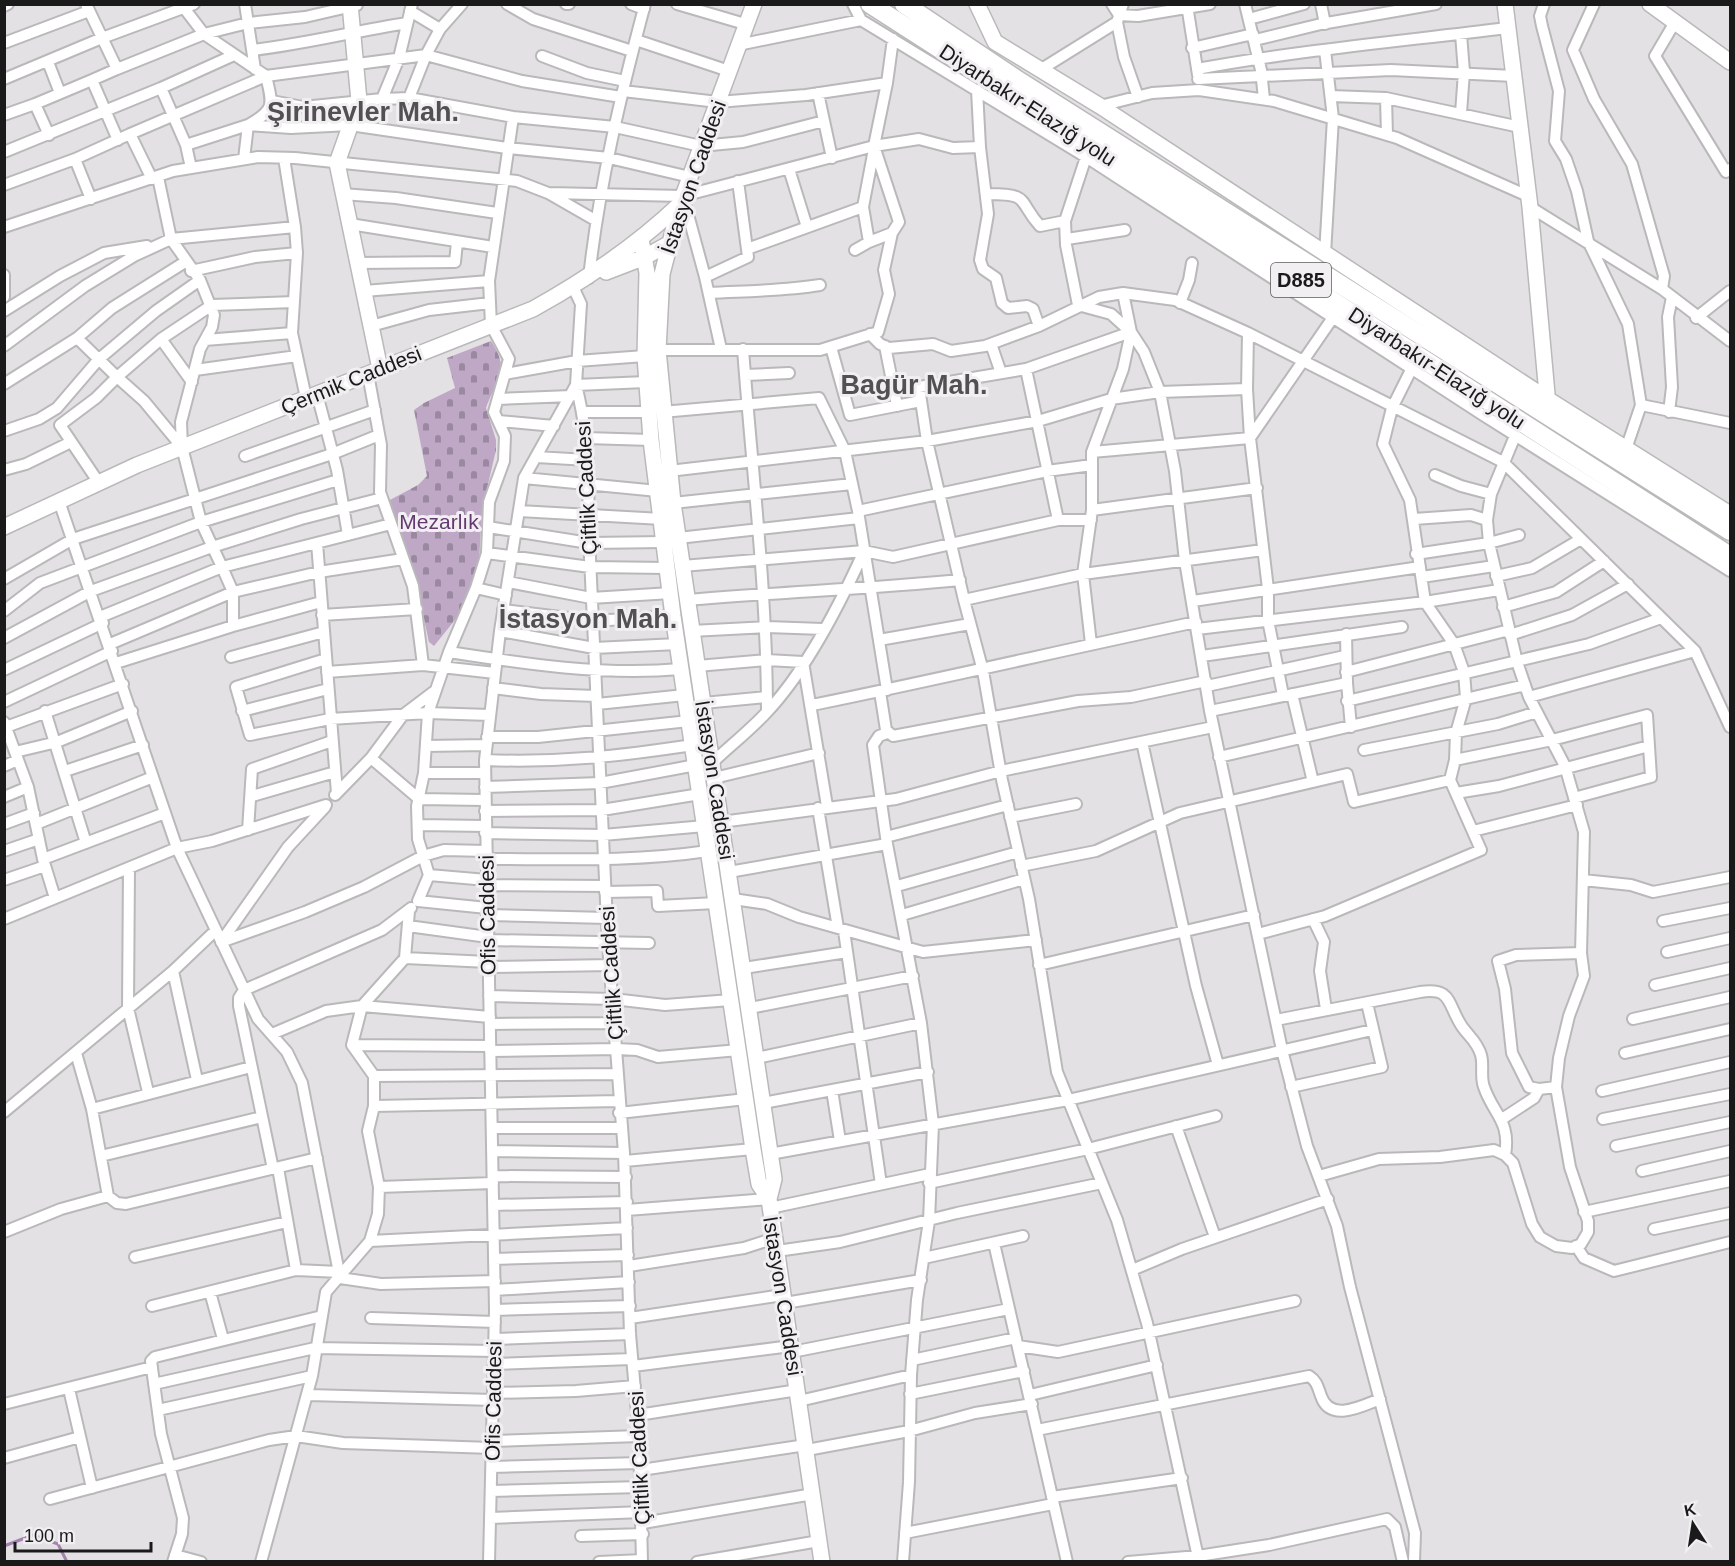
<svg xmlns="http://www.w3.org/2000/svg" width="1735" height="1566" viewBox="0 0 1735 1566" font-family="Arial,sans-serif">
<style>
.cemetery{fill:url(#cemetery-stones)}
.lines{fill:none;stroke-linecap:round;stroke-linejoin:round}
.stream{stroke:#a483af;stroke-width:3}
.street-casing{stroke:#bab8ba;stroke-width:14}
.secondary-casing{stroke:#bab8ba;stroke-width:18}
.highway-casing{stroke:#bab8ba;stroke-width:21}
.street{stroke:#fff;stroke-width:10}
.secondary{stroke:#fff;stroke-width:15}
.highway{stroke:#fff;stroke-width:18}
.labels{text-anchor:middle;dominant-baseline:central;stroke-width:6;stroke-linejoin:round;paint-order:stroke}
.shield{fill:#f1eff1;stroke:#5a5a5b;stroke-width:1.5}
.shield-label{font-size:20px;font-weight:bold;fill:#1a1a1b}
.street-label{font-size:21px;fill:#1a1a1b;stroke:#f1eff1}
.park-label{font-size:21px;fill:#643972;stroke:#f1eff1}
.district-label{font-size:27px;font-weight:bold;fill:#525052;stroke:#f1eff1}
</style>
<defs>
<pattern id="cemetery-stones" width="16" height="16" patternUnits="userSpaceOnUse" patternTransform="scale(1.5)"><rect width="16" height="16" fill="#bfa7c6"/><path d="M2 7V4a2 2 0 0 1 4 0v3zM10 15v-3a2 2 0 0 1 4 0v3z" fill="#9a87a0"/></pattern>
</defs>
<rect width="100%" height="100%" fill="#e3e1e4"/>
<!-- cemetery -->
<path class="cemetery" d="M491,341c20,31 6,36 -5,67l10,32v10l-14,60 -3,52 -16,48 -29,36 -5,-4 -13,-60 -28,-81 30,-16 9,-9 -13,-66 10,-7 31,-15 -8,-30z"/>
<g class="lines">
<!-- stream -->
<path class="stream" d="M4,1546l29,-11 25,9 9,18"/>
<defs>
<path id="street" d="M86,4l31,65 87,-35 62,42c7,29 9,34 -18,49l-4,34
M181,4l23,30 44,-11 57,-6 52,-12
M245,4l10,65
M462,4l-22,25 -14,26 96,26 99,16
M507,4l26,15 99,32
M566,4h3
M631,4l13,5
M677,4l68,20
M853,4l8,16
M1112,4l7,11 19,1 72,-12
M1123,4l-6,18 7,35 14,40
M1245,4l16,66 3,29
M1321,4l4,20
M1544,4l-4,12 2,10 17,65 -4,50 11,18 11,32 11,50 40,83 13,81 -15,44
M1594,4l-21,46 21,49 38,65 32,112 -2,13
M1187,5l11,70
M4,6l4,-2
M410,11l30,18
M1249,19l55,-15
M1675,22l-20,34 71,116 4,-3
M1461,34l3,38 -3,41
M636,40l93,31
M1255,40l66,-16 115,-20
M4,43l85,-32
M738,45l123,-25 225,137 397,258 247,156
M1192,48l61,-14
M253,50c52,-6 102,-19 154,-27
M542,56l45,17 38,8
M48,62l12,31
M1197,69c103,-19 207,-28 310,-41
M1040,70l77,-48
M4,79l98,-41 92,-34
M1198,79l193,-9 123,6
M92,80l25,-11
M623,91l95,11 88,-7 81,-12 6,-44
M818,93l14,65
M1331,96l55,2 134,29
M409,98l104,19 102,10 86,19 42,-4 81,-21
M1386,98l1,37
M272,101l31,6 79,-8 17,-41 13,-54
M1100,106l52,-13 47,-3 75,11 123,37 131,58
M4,115l31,-11
M130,134l136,-58 160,-21 -17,43 -27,1
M49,135l-14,-31 57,-24 26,60
M186,145l-25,-57 73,-33
M874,146l45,-7 34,9 27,-1 -3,-57
M980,147l8,67 -8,46 3,9 13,9 6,25 6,5 19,-2 6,3 6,17
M4,152l157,-64
M75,159l55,-25 22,45
M191,168l-5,-23 62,-20 43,3 59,-3 157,23 102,10 81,19
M789,169l18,58
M4,185l71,-26 16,40
M549,193l134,3 191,-50 13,-63
M342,194l54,4 101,15
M988,194c43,0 29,6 52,32l25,-5
M683,196l22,81 16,72
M1530,207l132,82 68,52
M350,224l143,23
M4,227l169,-56 85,-14 37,1 222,23 31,12 47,27
M1067,239l58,-9
M869,242l23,-9
M747,249l116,-42
M855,250l14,-8 -6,-35 11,-58
M297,253l-5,80 14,65
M1325,254l8,-136 -8,-68
M358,263l97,-1 2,-20
M191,271l64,-14 42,-4 -2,-26
M4,275v22
M705,277l43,-20 -10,-76
M589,278c10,-93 32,-184 56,-274
M364,291l125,-10
M709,293c37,-2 74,-2 111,-8
M1180,303l9,-23 3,-17
M1078,305l33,9 20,18 13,20 16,40 15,79 10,90 25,150 72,339 25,96 30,80 13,61 65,246 -1,29
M1078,305l-12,-60 -1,-24 21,-64
M4,311l56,-35 44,-23 43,-7
M1696,318l34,-27
M371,326l58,-16 61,-7
M1131,332l-105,37 -107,18 8,54 37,159 19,71 19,109 27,119 28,173 60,148 30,103 52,239
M1248,333l-1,56 3,49 18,151v31l15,75
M870,334l10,10 9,4 44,-4 18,7 34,-5 54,-20 60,-29 24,-4 52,7 73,33 255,129 192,189 35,76
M77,338l40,39 -21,21 -36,27 39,58
M161,339l31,43
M205,340l87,-7
M991,344l10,29
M4,346l81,-60 49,-30 37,-17 124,-12 -11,-69
M885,346l12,60
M831,347l19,68 71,-14
M743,349c9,122 24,240 24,363
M658,350h162l58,-18 11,-38 -5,-24 8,-37 7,-11 -25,-76
M1026,369l32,151
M195,370l102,-14
M368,374l13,71 -1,47 33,94 10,79 72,8
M505,374l72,-13 68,-5
M745,375l44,-2
M4,384l73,-46 35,-30 73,-46
M317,394l20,76 11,65
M498,399l73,-3
M1641,405l89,18
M583,412h66
M662,412l157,-14 26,53 13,60 29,179
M1669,412l3,-25 -4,-70 4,-20
M499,421l55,5
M4,431l35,-12 18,-11 42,-49 57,-48 44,-31
M586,438l65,2
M182,447l-38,-46 -27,-24 44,-38 51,-34 82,-3
M1092,452l158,-14 84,-122
M245,456l130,-46
M536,457l52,3
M4,470l22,-6 45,-22
M669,471l258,-30 111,-20 73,-22 49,-7 87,-3
M1435,475l26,11 30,8
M524,478l134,13
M59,501l118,347 81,171 29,33 15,31 38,195 41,6 114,-3
M673,503l179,-19
M1092,510l165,-22
M519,511l143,8
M858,511l189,-40 45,-6
M1414,519l57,-4 16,5
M488,527l101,16 75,-1
M678,538l181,-20
M317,543l20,250
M487,553l103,14 77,1
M1416,554l73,-11 30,-8
M682,566l182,-15 29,6 165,-37h33
M1496,576l36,-8 49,-29
M1422,577l72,-11
M4,579l69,-40 259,-85 47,-19
M508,582l83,16 80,-5
M476,588l30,7
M687,600c91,-8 182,-11 273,-20
M964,600l119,-26 180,-24
M1193,601l227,-34
M1503,607l53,-15 48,-31
M503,610l90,11 80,-5
M4,611l36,-28 161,-61 137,-42
M322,615l95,-6
M100,617l122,-50 -21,-45 -19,-75 -1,-25 19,-73 12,-22 2,-12 -14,-35 -29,-41 -13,-62
M233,626v-34l-11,-25 169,-43
M1197,629l228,-27 74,-12
M500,631l94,17 84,-4
M691,631l76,-4 56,2
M1510,635l62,-20 56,-31
M4,638l87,-47 121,-44 89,-28 81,-21
M879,640l91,-16
M110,644l123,-52 86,-20 84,-13
M1091,644l-8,-70 9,-64v-58l31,-83 8,-37 -8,-39
M449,652c77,12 154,24 232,17
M1202,656l200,-29
M231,657l93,-25
M326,659l-90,28 14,48 80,-16 98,-6 62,2
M116,663l117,-37 88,-24
M697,666l70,-6 36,2 24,144
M4,670l99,-47
M327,672l96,-7
M1346,672l163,-42
M1347,683l4,44
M1207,686l138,-30
M493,688l48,6 55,2
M436,690l-33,25 -32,43 48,41 65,1
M880,692l6,38 7,6 185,-35 53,-4 75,-16
M1292,694l21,88
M1529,697l166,-46
M1347,701l242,-57 72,-26
M4,702l108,-51
M703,703l64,-6
M597,704l88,-9
M812,705c128,-26 256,-56 384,-83
M45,711l41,132
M242,711l86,-22
M1210,711l137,-28 -1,-49
M4,722l24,65 15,72 12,39
M6,727l117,-43
M887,733l-8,3 -6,9 14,99 34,179 12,101 -4,97 -12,79 -6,75 -2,107 -6,80
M487,737h51l151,-16
M1142,742l54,244 22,79
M426,746l60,-1
M1364,750l134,-26 39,-12
M15,752l42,-10 75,-31
M1219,757l306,-72
M485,760c75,3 134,-4 208,-15
M1455,760l97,-20 95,-25 4,62 -77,21
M712,763c18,-17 37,-32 54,-50 39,-41 75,-111 98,-162
M4,766l14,-6
M65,771l78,-26
M424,773h61
M714,778l105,-25
M485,787l115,-4 96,-18
M1456,793l43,-7 150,-40
M335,795l36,-37
M252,796l83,-24
M4,797l24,-10
M818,808l20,120
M485,811l117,-1 98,-16
M1010,817l66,-13
M721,822l175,-23 105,-28 212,-44
M4,824l30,-11
M36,824l117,-47
M418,825l67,1
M248,830l4,-61 80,-28
M1473,831l104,-26
M485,833l118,2 102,-9
M886,837l122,-32
M4,851l35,-12
M43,859l122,-46
M486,859c75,0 147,3 222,-8
M1021,866l75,-15 84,-38 167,-39 7,28 96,-22
M129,868l-1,140 20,84
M729,872l158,-28
M429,875l58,5
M4,880l41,-14
M1583,880l48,5 22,7 77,-15
M487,885l118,1
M897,886l121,-34
M605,892l52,-1 1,15 58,-3
M733,899l34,5 32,13 124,35 113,-12
M487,908l-69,-7 11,-26 -11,-36 -1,-33 7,-33 4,-60 21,-61 27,-64 11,-35 2,-51 15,-41 1,-25 -11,-24 15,-53 -18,-34 -2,-44 24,-164
M487,915l120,3
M902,915l122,-36
M4,919l173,-71 35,-7 114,-36
M1313,919l11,23 -4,29 6,38
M1663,921l67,-13
M408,926l80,11
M844,931l37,253
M1258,934l67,-18 156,-66 -31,-70 5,-20 1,-27 10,-35 -2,-26 -10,-28 -29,-42 -15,-102 -27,-56 9,-36 20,-40
M488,940l161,3
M221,942l84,-30 59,-25 59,-31 21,-6 42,1
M221,942l67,-95 37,-40
M1667,952l63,-14
M405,958l83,4
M1039,965l215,-50
M488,967l123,-2
M744,968l103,-16
M173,971l24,109
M1655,985l75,-17
M489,996l124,3 52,6 66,-5
M750,1008l163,-32
M1633,1019l97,-22
M1276,1020l144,-28c32,-5 27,11 41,33 7,11 16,16 20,30 3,10 -1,22 3,32 9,27 27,34 21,68
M490,1024l126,-1
M272,1034l54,-23 36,-5 128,11
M352,1045l138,1
M490,1051l127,-2 20,1 21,7 81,-7
M1625,1053l105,-24
M757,1058l164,-35
M374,1076l243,-2
M1291,1087l91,-20 -15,-64
M1556,1087l-17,2 -10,-2 -17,-34 -7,-64 -7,-28 18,-6 65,-2
M832,1090l8,51
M1602,1091l128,-29
M763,1103l165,-31
M374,1106l244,-5
M92,1109l159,-42
M4,1112l169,-141 43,-41
M619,1113l127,-14
M1502,1119l32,-21 5,-9
M1603,1119l127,-25
M1176,1126l39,111
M492,1128h129
M1616,1146l114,-24
M492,1151l132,2
M770,1154l298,-54 304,-70
M101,1156l161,-39
M625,1161l128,-12
M278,1168l18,102
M273,1169l-34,-163v-8l5,-8 138,-60 29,-22
M1642,1171l88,-20
M493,1176l133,1
M1319,1176l60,-17 61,-2 54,-7 11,5 8,8 19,61 8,13 16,9 16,2 9,-4 7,-12v-11l-18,-54 -14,-80 3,-29 10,-42 15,-40 -3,-23 3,-121 -19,-66 -36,-69 -12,-35 -28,-119 -2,-23 4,-26 24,-58
M929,1183l159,-34 128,-33
M379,1187l114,-4
M108,1196l9,7 9,1 191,-46
M493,1205l134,-3
M770,1208l160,-34
M627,1210l142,-11
M1584,1212l146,-31
M1654,1229l76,-16
M4,1232l57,-23 47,-13 -16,-87 -16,-56
M370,1241l257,-13
M994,1243l73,319
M1576,1246l8,12 30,13 116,-29
M777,1251l63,-9 117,-29 145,-30
M135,1257l152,-35
M924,1258l99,-22
M494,1259l134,-4
M629,1266l115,-18 31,-10
M1132,1270l50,-21 146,-50
M495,1290l134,-8
M210,1292l13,47
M785,1303l136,-23
M152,1306l144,-36 43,2
M495,1310l135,-4
M371,1318l124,4
M630,1318l153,-23
M495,1339l135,-5
M1018,1346l40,6 237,-51
M792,1352l217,-43
M912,1360l104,-22
M495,1364l137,-5
M633,1366l158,-20
M154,1384l161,-36 180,3
M69,1389l23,99
M494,1393l82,-2 59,-5
M910,1394l114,-23
M308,1395l186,5
M1030,1395l127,-30
M799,1401l112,-26
M4,1404l148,-37
M158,1410l154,-34
M638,1415l160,-25
M1037,1430l272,-54c8,5 9,12 12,20 9,27 41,10 59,3
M492,1441l147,-5
M807,1450l102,-19 66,-18 57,-9
M4,1458l76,-21
M492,1467l148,-4
M641,1470l165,-25
M491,1491l150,-4
M1052,1497l130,-19
M50,1499l219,-59 27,-4 47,7 149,5
M490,1518l153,-6
M643,1523l170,-29
M905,1533l148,-29
M581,1536l62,-2
M175,1555l26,7
M173,1562l9,-28 1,-16 -22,-84 -10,-73 4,-4 167,-41
M261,1562l51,-186 14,-84 44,-51 8,-27 1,-27 -11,-56 6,-25v-30l-22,-31 10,-39 43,-48 4,-47
M489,1562l6,-252 -10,-550 15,-129 24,-153 52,-93 5,-81 -8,-17
M599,1562l43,-2
M642,1562l-3,-126 -9,-102 -6,-181 -16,-209 -20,-429c2,-45 -1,-87 -12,-130l70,-3
M697,1562l122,-21
M1128,1562l70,-6 71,-11 118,-26 8,8 8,35"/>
<path id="secondary" d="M350,4l9,97 -22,62 43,206
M754,4l-74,200 -18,70 -4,76 15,153 101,676 -5,20 53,363
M977,4l18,38 105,64 449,294 181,114
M1505,4l25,203 18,198
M1650,4l80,58
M641,239l6,34 -2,83 6,84 22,176 80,533 6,35 10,15
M606,272l39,-15 25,-14
M4,527l133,-62 396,-156c54,-30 102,-62 147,-105"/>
<path id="highway" d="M870,4l860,552
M904,4l112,75 714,452"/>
</defs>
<!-- street casing -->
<use href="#street" class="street-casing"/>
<!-- secondary casing -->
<use href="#secondary" class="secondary-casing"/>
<!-- highway casing -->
<use href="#highway" class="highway-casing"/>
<!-- street -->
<use href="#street" class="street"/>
<!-- secondary -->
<use href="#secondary" class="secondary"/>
<!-- highway -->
<use href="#highway" class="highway"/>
</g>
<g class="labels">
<!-- shield labels -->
<rect class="shield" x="1271" y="263" width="60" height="34" rx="4.5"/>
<g class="shield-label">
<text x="1301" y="280">D885</text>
</g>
<!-- street labels -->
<g class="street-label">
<text transform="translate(1028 105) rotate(33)">Diyarbakır-Elazığ yolu</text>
<text transform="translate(693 177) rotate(-71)">İstasyon Caddesi</text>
<text transform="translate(1437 368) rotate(33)">Diyarbakır-Elazığ yolu</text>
<text transform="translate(351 380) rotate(-22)">Çermik Caddesi</text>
<text transform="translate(586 488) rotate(-93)">Çiftlik Caddesi</text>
<text transform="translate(715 780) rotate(81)">İstasyon Caddesi</text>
<text transform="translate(487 915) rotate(-91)">Ofis Caddesi</text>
<text transform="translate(611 973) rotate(-94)">Çiftlik Caddesi</text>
<text transform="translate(783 1296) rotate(81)">İstasyon Caddesi</text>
<text transform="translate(493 1401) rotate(-89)">Ofis Caddesi</text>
<text transform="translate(639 1458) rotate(-93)">Çiftlik Caddesi</text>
</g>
<!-- park labels -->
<g class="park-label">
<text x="439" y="521">Mezarlık</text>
</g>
<!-- district labels -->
<g class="district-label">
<text x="363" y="112">Şirinevler Mah.</text>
<text x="914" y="385">Bagür Mah.</text>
<text x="588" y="619">İstasyon Mah.</text>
</g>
</g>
<!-- border -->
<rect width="1735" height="1566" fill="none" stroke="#1a1a1b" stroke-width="12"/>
<!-- north arrow -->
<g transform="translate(1693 1524) rotate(348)" stroke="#f1eff1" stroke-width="4.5" paint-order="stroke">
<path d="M0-4.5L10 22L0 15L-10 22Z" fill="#1a1a1b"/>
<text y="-9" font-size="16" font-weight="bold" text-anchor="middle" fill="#1a1a1b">K</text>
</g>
<!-- scale -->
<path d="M15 1542v9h136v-9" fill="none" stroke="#1a1a1b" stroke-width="3"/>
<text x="24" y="1542" font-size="18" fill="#1a1a1b" stroke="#f1eff1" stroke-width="4.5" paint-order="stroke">100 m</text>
</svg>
